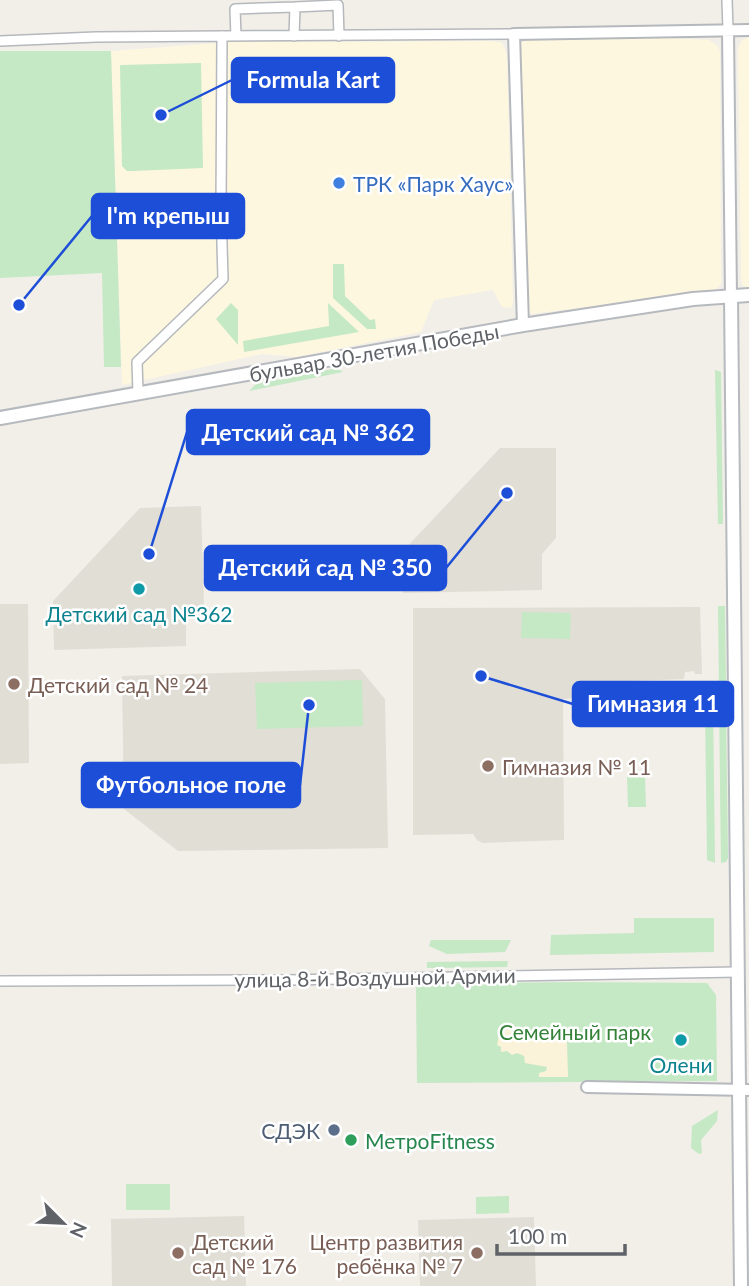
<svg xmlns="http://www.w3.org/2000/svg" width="749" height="1286" viewBox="0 0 749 1286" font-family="Lato,sans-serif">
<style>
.commercial{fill:#fef7e0}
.education{fill:#e1ded6}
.green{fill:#c5e8c5}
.sand{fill:#fbf3d9}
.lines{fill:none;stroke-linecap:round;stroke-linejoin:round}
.minor-casing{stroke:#b5b8bc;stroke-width:12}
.tertiary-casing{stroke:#b5b8bc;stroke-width:14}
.secondary-casing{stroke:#b6babf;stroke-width:16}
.minor{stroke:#fff;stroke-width:9}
.tertiary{stroke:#fff;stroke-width:10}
.secondary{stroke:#fff;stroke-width:12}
.shop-dot{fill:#3f7fe0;stroke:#fff;stroke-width:2.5}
.culture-dot{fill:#0f9aa8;stroke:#fff;stroke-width:2.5}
.education-dot{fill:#8d6e63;stroke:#fff;stroke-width:2.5}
.service-dot{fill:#5c6f8a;stroke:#fff;stroke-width:2.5}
.leisure-dot{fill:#2e9e5b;stroke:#fff;stroke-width:2.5}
.labels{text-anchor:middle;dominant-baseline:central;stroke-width:5;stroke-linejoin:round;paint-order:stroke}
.shop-label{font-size:21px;fill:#366cbe;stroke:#fff;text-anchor:start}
.street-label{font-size:21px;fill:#5f6368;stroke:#fff}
.culture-label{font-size:21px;fill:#0d838f;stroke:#fff}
.education-label{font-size:21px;fill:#785e54;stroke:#fff;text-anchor:start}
.park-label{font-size:21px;fill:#348238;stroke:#fff}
.service-label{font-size:21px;fill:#4e5e75;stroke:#fff;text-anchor:end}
.leisure-label{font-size:21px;fill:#27864d;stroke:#fff;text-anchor:start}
.leader{fill:none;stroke:#1d4ed8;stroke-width:2.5}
.callout-dot{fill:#1d4ed8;stroke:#fff;stroke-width:2.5}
.callout{fill:#1d4ed8;stroke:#1d4ed8;stroke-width:2.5}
.callout-label{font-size:23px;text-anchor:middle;font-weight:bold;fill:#fff}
</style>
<rect width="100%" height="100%" fill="#f1efe8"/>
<!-- commercial -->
<path class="commercial" d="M749,37v252l-7,-4 -1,-8 -3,-228 4,-9z
M665,38l44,2 9,6 2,6 1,232 -4,5 -6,2 -180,23 -3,-1 -10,-268 10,-6z
M493,41l9,2 5,11 6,248 -2,6 -9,-1 -9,-17 -59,10 -13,32 -124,25 -35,-3 -140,31 -11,-334 122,-9z"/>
<!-- education -->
<path class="education" d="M500,448h56v90l-14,16v36l-139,3 -1,-41z
M201,506l3,101 -18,7v32l-132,4 -1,-49 87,-93z
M0,604h28l1,159 -29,1z
M700,607l2,67h-7l-1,-3 -9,1 -1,7 -52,2 -58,7 1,10 -12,1 1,141 -82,3 -5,-3 -4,-6 -60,1v-227z
M360,669l25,30 3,149 -210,3 -54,-42 -2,-133z
M244,1216l2,70h-134l-1,-67z
M534,1217l2,69h-116l-2,-66z"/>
<!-- green -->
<path class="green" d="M0,51h111l10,316h-17l-2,-94 -102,5z
M201,63l2,105 -70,3h-6l-5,-5 -2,-101z
M333,264h11l1,32 25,24 5,-1 1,10h-9l-34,-31z
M231,303l7,7v35l-22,-26z
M328,303l31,29 -115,20 -1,-11 86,-15z
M337,368l6,4 -94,19 7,-7z
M715,370l6,2 2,152h-5z
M718,606h7l1,80 -7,6z
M522,612l49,1 -1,26 -49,-1z
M362,680l1,46 -106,3 -2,-46z
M713,702l2,161 -8,-3 -2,-153 3,-4z
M719,702l7,4 2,152 -2,4 -5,1z
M627,776h18l1,31h-18z
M634,918h80v34l-164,3 1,-20 83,-2z
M431,940h80l-6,12 -58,2 -18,-8z
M508,961l-1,6 -80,1v-6z
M574,982l133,1 9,12 1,86 -300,2 -1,-99z
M718,1110l-1,11 -16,19 1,13 -3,1 -8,-6 1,-22z
M126,1184h44v26h-44z
M509,1196v17l-33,1v-17z"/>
<!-- sand -->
<path class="sand" d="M502,1024l65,18 1,35h-29v-4l7,-2 1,-4 -22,-4 -1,-7 -7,-3 -5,2 -5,-4 -6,1v-5l-4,-2 2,-10 3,-1z"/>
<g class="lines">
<defs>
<path id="minor" d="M727,0l1,30
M295,7l43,-2 1,31
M236,36l-1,-27 60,-2 -1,29
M0,41l96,-4 418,-3
M138,392l-1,-30 86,-83 -2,-71 1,-172
M0,981l287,-1 451,-8"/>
<path id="tertiary" d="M728,30l3,267
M523,325l-9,-291 235,-4
M587,1087l162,3"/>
<path id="secondary" d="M731,297l10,989
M0,418l523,-93 170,-26 56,-4"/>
</defs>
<!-- minor casing -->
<use href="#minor" class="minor-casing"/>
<!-- tertiary casing -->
<use href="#tertiary" class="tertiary-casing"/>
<!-- secondary casing -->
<use href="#secondary" class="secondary-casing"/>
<!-- minor -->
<use href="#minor" class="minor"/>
<!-- tertiary -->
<use href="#tertiary" class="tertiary"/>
<!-- secondary -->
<use href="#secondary" class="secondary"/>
</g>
<!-- markers -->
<circle class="shop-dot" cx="339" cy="183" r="7"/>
<g class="culture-dot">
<circle cx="139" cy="589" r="7"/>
<circle cx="681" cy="1040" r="7"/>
</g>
<g class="education-dot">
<circle cx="14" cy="684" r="7"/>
<circle cx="488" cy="766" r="7"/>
<circle cx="178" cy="1253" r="7"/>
<circle cx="477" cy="1253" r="7"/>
</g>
<circle class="service-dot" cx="334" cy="1130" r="7"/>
<circle class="leisure-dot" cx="351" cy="1140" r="7"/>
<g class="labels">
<!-- shop labels -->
<g class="shop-label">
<text x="353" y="183">ТРК «Парк Хаус»</text>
</g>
<!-- street labels -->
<g class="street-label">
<text transform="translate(374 352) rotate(-10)">бульвар 30-летия Победы</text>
<text transform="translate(375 977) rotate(-1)">улица 8-й Воздушной Армии</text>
</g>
<!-- culture labels -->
<g class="culture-label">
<text x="139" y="613">Детский сад №362</text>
<text x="681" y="1064">Олени</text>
</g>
<!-- education labels -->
<g class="education-label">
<text x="28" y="684">Детский сад № 24</text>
<text x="502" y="766">Гимназия № 11</text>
<text x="192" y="1241">Детский<tspan x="192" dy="24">сад № 176</tspan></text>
<text x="463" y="1241" text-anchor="end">Центр развития<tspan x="463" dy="24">ребёнка № 7</tspan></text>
</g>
<!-- park labels -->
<g class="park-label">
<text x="575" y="1031">Семейный парк</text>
</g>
<!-- service labels -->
<g class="service-label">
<text x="320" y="1130">СДЭК</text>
</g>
<!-- leisure labels -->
<g class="leisure-label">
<text x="365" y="1140">МетроFitness</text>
</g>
</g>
<!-- callouts -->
<path class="leader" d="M161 115L232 80M19 305L92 216M149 554L187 432M507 493L446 568M481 676L573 704M309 705L300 785"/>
<g class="callout-dot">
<circle cx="161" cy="115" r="7"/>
<circle cx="19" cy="305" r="7"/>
<circle cx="149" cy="554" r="7"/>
<circle cx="507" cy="493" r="7"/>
<circle cx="481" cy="676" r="7"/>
<circle cx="309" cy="705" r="7"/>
</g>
<g class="callout">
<rect x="232" y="58" width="162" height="44" rx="7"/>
<rect x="92" y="194" width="152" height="44" rx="7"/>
<rect x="187" y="410" width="242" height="44" rx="7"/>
<rect x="205" y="546" width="241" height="44" rx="7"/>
<rect x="573" y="682" width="160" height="44" rx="7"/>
<rect x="82" y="763" width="218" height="44" rx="7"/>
</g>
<g class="callout-label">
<text x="313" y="88">Formula Kart</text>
<text x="168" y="224">I'm крепыш</text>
<text x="308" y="441">Детский сад № 362</text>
<text x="325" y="576">Детский сад № 350</text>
<text x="653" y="712">Гимназия 11</text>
<text x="191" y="793">Футбольное поле</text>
</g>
<!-- north arrow -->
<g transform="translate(63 1223) rotate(114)" stroke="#ffffff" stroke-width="5" paint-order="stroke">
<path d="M0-5L12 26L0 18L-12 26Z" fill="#5f6368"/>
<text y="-10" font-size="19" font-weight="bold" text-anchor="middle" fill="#5f6368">N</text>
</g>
<!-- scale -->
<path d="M497 1244v10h128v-10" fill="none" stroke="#5f6368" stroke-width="3.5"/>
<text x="508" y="1244" font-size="21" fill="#5f6368" stroke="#ffffff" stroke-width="5" paint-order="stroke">100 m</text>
</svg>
